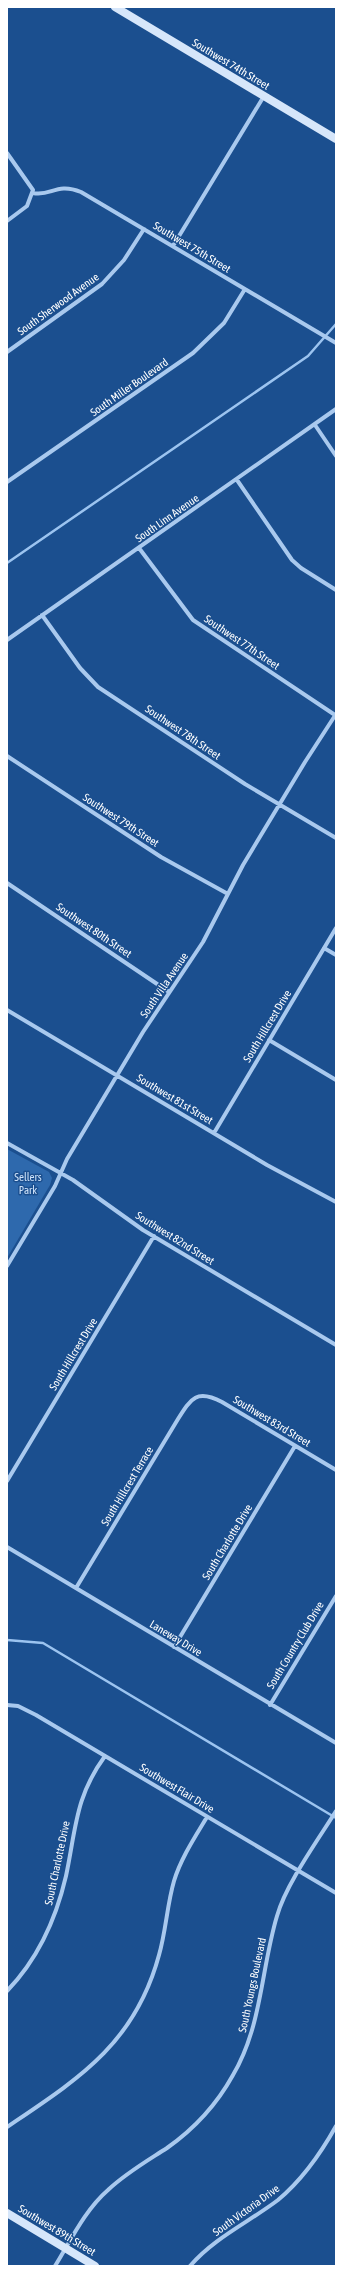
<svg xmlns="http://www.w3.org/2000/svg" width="343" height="2273" viewBox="0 0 343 2273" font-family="'Asap Condensed',sans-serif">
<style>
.green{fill:#2e69ad}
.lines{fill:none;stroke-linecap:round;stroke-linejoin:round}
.stream{stroke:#9cc4f0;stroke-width:2.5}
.minor{stroke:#a9c9ee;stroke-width:4}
.secondary{stroke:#d6e6fa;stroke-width:8}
.labels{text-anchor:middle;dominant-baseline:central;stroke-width:3;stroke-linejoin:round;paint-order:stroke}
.street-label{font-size:11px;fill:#fff;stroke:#1b4f8f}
.park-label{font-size:11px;fill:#cfe3fa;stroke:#1b4f8f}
</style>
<rect width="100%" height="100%" fill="#1b4f8f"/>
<!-- green -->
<path class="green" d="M7,1149l42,23 3,6 -2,7 -43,73z"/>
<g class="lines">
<!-- stream -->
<path class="stream" d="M7,563l301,-207 28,-32
M7,1640l36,3 293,175"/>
<!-- minor -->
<path class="minor" d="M7,153l26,37 -6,16 -20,15
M33,193c18,4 23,-11 48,-1l255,151
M173,246l91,-150
M7,352l95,-68 22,-24 20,-31
M315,425l21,31
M237,480l55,80 9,8 35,22
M7,482l186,-129 31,-30 21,-34
M139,548l54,72 142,95
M42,615l38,53 18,19 147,97 91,54
M7,640l329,-231
M7,756l154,101 67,37
M7,883l162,109
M324,948l12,7
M7,1010l260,155 69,37
M269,1040l67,40
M214,1133l122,-205
M7,1143l66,37 70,50 193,115
M7,1266l48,-80 12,-27 76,-127 60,-90 40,-77 62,-103 31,-48
M7,1481l147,-245
M7,1547l329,196
M76,1588l102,-169c13,-21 19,-30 44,-17l114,68
M174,1647l121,-201
M7,1705l11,1 18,9 300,178
M270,1705l66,-109
M7,1991c32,-33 49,-72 59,-115 10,-47 9,-79 39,-120
M7,2127c71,-48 128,-83 152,-172 7,-24 8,-50 15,-74 7,-23 21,-44 33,-64
M55,2266c16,-26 30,-56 53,-76 18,-17 39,-29 59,-42 27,-19 50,-44 66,-73 29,-49 28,-106 44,-159 9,-32 41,-76 59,-105
M190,2266c24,-28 59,-44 88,-66 24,-20 43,-47 58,-74"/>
<!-- secondary -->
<path class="secondary" d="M115,7l221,132
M7,2213l88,53"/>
</g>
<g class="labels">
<!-- street labels -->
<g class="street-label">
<text transform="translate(231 64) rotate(31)">Southwest 74th Street</text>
<text transform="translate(192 247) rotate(31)">Southwest 75th Street</text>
<text transform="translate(58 304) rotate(-36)">South Sherwood Avenue</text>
<text transform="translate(129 387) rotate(-35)">South Miller Boulevard</text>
<text transform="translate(167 518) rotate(-35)">South Linn Avenue</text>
<text transform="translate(242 642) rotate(34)">Southwest 77th Street</text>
<text transform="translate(183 732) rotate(34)">Southwest 78th Street</text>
<text transform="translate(121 820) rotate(33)">Southwest 79th Street</text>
<text transform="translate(94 930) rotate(34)">Southwest 80th Street</text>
<text transform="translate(164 985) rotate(-56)">South Villa Avenue</text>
<text transform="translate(267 1026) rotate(-59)">South Hillcrest Drive</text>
<text transform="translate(175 1099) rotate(31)">Southwest 81st Street</text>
<text transform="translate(175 1238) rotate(32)">Southwest 82nd Street</text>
<text transform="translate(73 1354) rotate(-59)">South Hillcrest Drive</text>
<text transform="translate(272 1421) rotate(31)">Southwest 83rd Street</text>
<text transform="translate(127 1486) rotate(-59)">South Hillcrest Terrace</text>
<text transform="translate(227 1542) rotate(-59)">South Charlotte Drive</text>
<text transform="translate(176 1638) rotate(31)">Laneway Drive</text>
<text transform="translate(295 1645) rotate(-59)">South Country Club Drive</text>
<text transform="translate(177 1788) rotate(31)">Southwest Flair Drive</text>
<text transform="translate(57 1863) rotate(-78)">South Charlotte Drive</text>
<text transform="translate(252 1985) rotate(-78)">South Youngs Boulevard</text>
<text transform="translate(246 2210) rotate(-36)">South Victoria Drive</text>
<text transform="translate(57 2230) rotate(31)">Southwest 89th Street</text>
</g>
<!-- park labels -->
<g class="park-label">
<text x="28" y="1177">Sellers<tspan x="28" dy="13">Park</tspan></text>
</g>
</g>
<!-- border -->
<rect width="343" height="2273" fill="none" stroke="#ffffff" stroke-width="16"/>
</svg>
